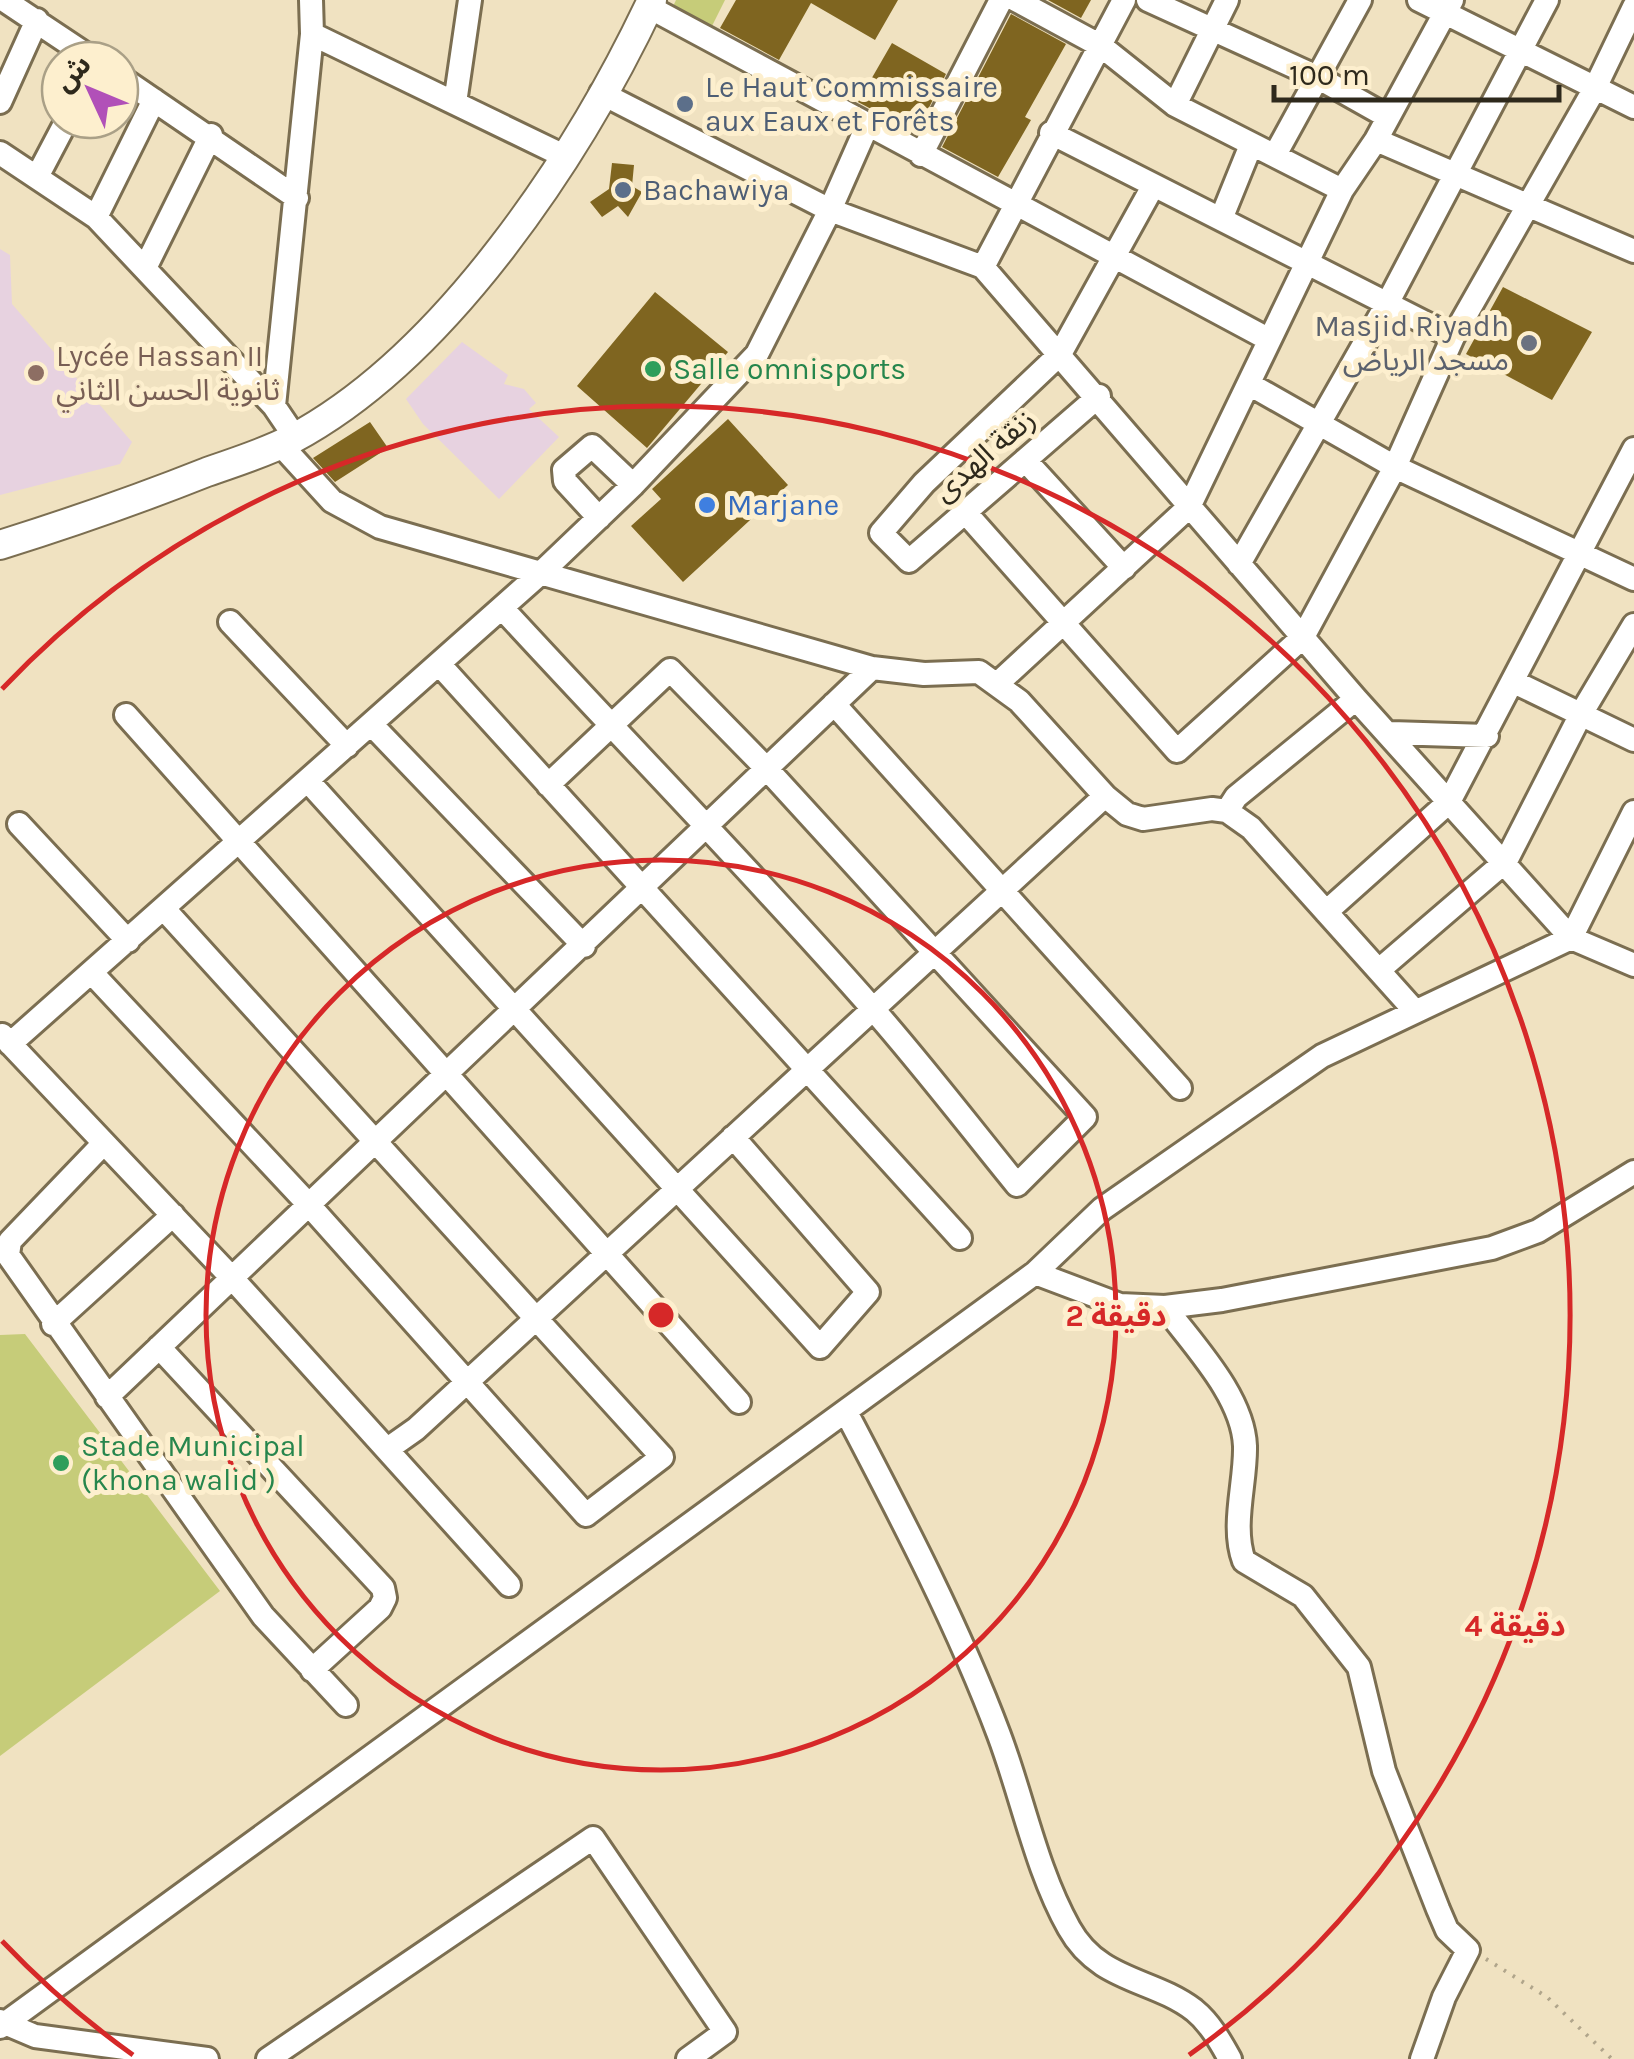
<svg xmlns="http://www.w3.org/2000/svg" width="1634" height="2059" viewBox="0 0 1634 2059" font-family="Karla,'Noto Sans Arabic',sans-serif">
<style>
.education{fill:#e7d2e0}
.green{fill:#c6cc79}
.building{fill:#7f6520}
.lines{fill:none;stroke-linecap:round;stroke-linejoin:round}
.minor-casing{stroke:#7b6e51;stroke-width:28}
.major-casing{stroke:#7b6e51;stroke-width:32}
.path{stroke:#b0a58b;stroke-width:4;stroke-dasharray:2.5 8;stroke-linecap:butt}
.minor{stroke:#fff;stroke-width:22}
.major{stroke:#fff;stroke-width:28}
.ring{fill:none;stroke:#d62828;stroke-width:5}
.service-dot{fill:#5c6f8a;stroke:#fdefce;stroke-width:4}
.worship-dot{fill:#6b7280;stroke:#fdefce;stroke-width:4}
.leisure-dot{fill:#2e9e5b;stroke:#fdefce;stroke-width:4}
.education-dot{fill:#8d6e63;stroke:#fdefce;stroke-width:4}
.shop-dot{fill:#3f7fe0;stroke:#fdefce;stroke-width:4}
.labels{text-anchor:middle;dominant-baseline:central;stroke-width:10;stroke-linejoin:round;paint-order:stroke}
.service-label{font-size:30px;fill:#4e5e75;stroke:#fdefce;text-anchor:start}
.worship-label{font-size:30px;fill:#5b616d;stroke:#fdefce;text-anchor:end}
.education-label{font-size:30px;fill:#785e54;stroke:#fdefce;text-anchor:start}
.leisure-label{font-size:30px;fill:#27864d;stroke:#fdefce;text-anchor:start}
.street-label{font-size:30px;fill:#2e291c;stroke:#fdefce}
.shop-label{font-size:30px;fill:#366cbe;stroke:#fdefce;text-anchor:start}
.centre{fill:#d62828;stroke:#fdefce;stroke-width:5}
.ring-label{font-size:30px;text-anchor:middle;font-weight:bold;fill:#d62828;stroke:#fdefce;stroke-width:10;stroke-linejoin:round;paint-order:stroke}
</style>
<rect width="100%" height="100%" fill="#f0e2c1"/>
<!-- education -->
<path class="education" d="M0,249l10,6 2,49 120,138 -12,22 -120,31z
M462,342l46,33 -4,9 20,5 12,14 -7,6 30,28 -60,62 -76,-75 -17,-25z"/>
<!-- green -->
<path class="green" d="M676,0h49l-16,32 -39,-19z
M25,1334l195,257 -220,165v-421z"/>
<!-- building -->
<path class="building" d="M736,0h162l-23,40 -64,-37 -32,57 -59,-32z
M1048,0h43l-10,18z
M1011,14l55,30 -41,73 6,3 -33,57 -56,-30z
M892,43l54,31 -30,59 -58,-31z
M612,163l22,2 -2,21 10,6 -14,25 -10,-11 -16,11 -12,-15 19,-13z
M1503,287l89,45 -40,68 -86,-46z
M655,292l73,60 -81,96 -70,-62z
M728,419l60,66 -105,97 -52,-56 30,-27 -9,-10z
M370,422l18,26 -53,34 -22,-24z"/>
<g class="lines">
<defs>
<path id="minor" d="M4,0l90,60
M1016,0l85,46 74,59 167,85
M1148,0l169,77 71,40
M1419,0l215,107
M649,7l619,332
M312,34l250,121
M120,77l177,121
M601,93l229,117 153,57 373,432 215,239 63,27
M0,102l37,-82
M455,103l15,-103
M1175,105l52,-105
M1051,133l402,204
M1376,140l258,111
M0,153l96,64 178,189 21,31
M921,155l80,-155
M1275,155l85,-155
M37,177l30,-57
M96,217l58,-117
M1221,219l30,-74
M146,266l65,-131
M983,267l141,-267
M1249,384l146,83 239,112
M1099,396l-190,165 -28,-28 43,-50 136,-129 92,-166
M274,406l38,-372 -1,-34
M280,444l52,57 48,26 492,141 52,6 55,-2 40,29 86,95 22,18 16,5 69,-10 15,2 24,17 163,182
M1025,460l99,108
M965,512l212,239 126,-114 92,-170 58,-130 142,-249 39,-81
M599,518l-34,-37 -1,-11 28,-24 41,39
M1239,564l148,-260 160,-304
M502,608c123,134 251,264 371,401 50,57 96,117 144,176l68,-68 -318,-348 -97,-99 -122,115
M230,622l117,124
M439,664l521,574
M1514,682l120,58
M997,684l192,-177 153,-317 34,-50 76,-140
M834,704l346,384
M126,715l613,687
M371,724l213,222
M1391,733l96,3
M308,781l512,566 48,-55 -135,-155
M1227,811l9,-14 120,-98
M19,824l109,117
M1326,912l123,-110 185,-353
M1379,970l127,-109 75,-147 53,-89
M92,973l217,232 277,310 76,-58 -498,-548
M2,1035l230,243 277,307
M10,1044l533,-473 90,-86 124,-131 73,-144 38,-86
M104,1143l-94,98 -2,14 255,361 83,89
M1035,1273l85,32 45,2 57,-7 270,-52 46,-17 96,-59
M1165,1307c28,38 78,89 80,139 1,36 -14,80 -1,115l59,35 56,71 25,104 54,138 9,21 21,20 -24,47 -22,62
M53,1324l120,-109
M159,1347l224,241 2,10 -5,10 -68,62
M107,1397l765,-729
M846,1412c55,105 111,211 153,323 24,64 37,134 70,193 30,54 83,50 125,82 16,13 26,31 36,49
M389,1448l27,-19 689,-633
M0,2021l35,15 172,23
M0,2027l1035,-754 67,-64 220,-153 249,-118 63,-126
M268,2059l325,-221 132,194 -37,27"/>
<path id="major" d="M0,545c70,-22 139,-46 207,-73 28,-10 58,-19 85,-33 154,-82 287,-284 360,-439"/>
</defs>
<!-- minor casing -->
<use href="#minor" class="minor-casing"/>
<!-- major casing -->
<use href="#major" class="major-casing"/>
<!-- path -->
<path class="path" d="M1486,1959l61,38 65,62"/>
<!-- minor -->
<use href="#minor" class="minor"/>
<!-- major -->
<use href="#major" class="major"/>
</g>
<!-- distance rings -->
<g class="ring">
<circle cx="661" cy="1315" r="455"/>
<path d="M133 2055A909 909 0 0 1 2 1941M2 689A909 909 0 1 1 1189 2055"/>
</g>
<!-- markers -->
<g class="service-dot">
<circle cx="685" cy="104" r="10"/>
<circle cx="623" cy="190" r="10"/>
</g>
<circle class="worship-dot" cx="1529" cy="343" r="10"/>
<g class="leisure-dot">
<circle cx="653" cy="369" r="10"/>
<circle cx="61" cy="1463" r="10"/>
</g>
<circle class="education-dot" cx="36" cy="373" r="10"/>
<circle class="shop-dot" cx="707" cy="505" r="10"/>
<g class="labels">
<!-- service labels -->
<g class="service-label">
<text x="705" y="87">Le Haut Commissaire<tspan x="705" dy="34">aux Eaux et Forêts</tspan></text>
<text x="643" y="190">Bachawiya</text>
</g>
<!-- worship labels -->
<g class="worship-label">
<text x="1509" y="326">Masjid Riyadh<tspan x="1509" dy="34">مسجد الرياض</tspan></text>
</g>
<!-- education labels -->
<g class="education-label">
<text x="56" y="356">Lycée Hassan II<tspan x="56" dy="34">ثانوية الحسن الثاني</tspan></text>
</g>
<!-- leisure labels -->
<g class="leisure-label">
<text x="673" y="369">Salle omnisports</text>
<text x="81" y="1446">Stade Municipal<tspan x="81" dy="34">(khona walid )</tspan></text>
</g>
<!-- street labels -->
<g class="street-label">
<text transform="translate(984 455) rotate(-41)">زنقة الهدى</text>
</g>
<!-- shop labels -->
<g class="shop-label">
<text x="727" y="505">Marjane</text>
</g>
</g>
<circle cx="661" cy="1315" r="15" class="centre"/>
<g class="ring-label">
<text x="1116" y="1326">2 دقيقة</text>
<text x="1515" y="1636">4 دقيقة</text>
</g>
<!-- north arrow -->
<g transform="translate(90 90) rotate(314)"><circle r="48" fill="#fdefce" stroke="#aaa087" stroke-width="2.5"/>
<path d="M0-8L18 38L0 25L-18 38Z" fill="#b150b8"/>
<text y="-15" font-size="28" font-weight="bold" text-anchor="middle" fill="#2e291c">ش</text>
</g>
<!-- scale -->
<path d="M1274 85v15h285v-15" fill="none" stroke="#2e291c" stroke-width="5"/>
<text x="1289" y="85" font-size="30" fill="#2e291c" stroke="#fdefce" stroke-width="8" paint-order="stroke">100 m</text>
</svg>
